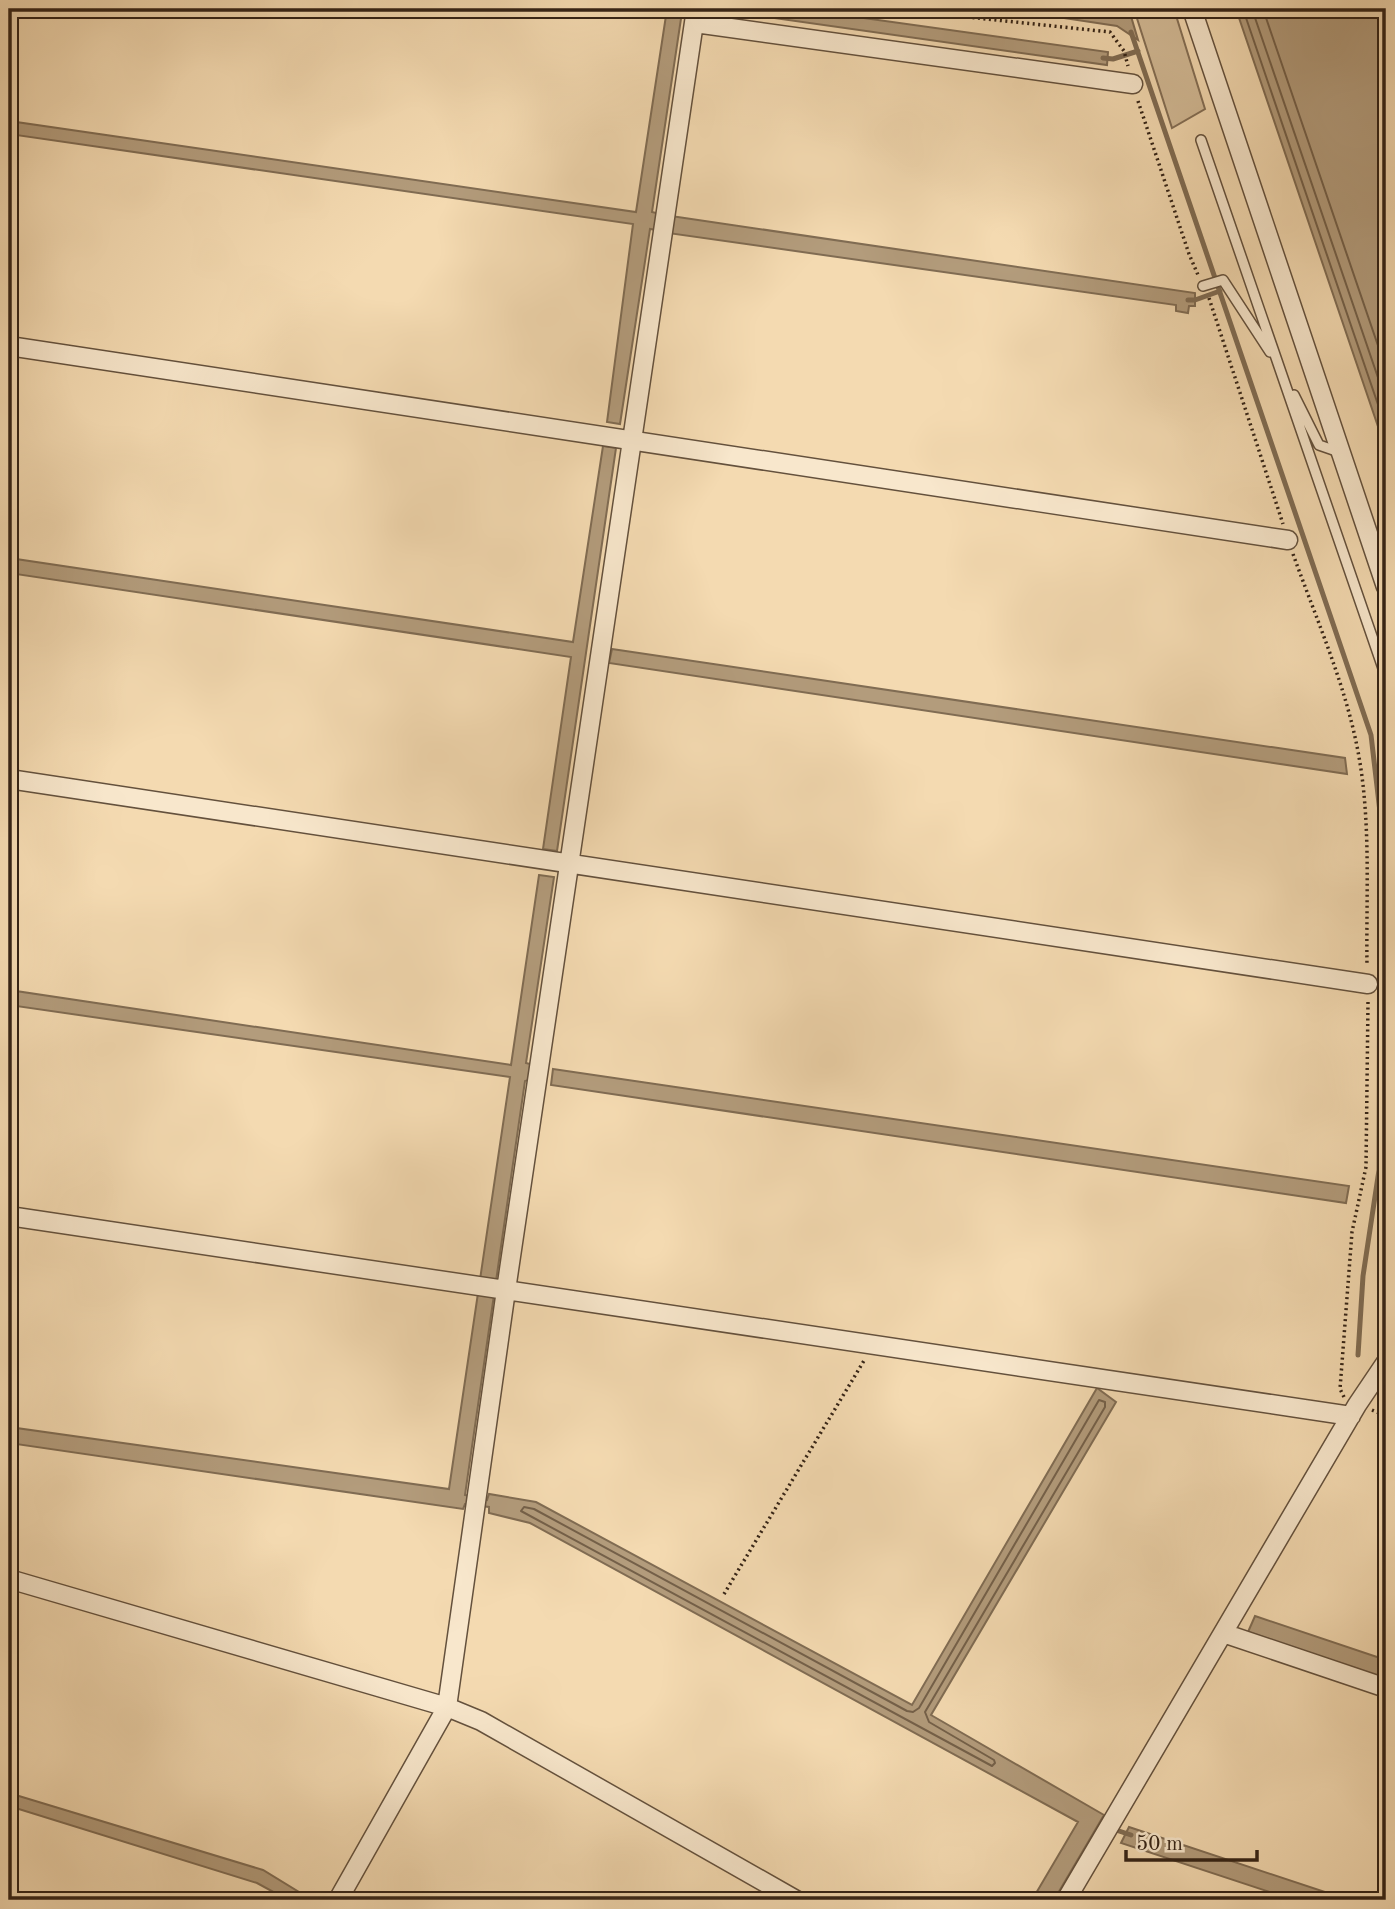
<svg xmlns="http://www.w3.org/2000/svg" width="1395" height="1909" viewBox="0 0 1395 1909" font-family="'Old Standard TT',serif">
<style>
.green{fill:#d3bb97;stroke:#846f56;stroke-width:2}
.water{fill:#b39c7c;stroke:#806c53;stroke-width:2}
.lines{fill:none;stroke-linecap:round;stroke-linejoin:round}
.shore{stroke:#746049;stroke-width:2}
.stream{stroke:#806c53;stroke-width:5}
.lane-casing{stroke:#64513d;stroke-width:12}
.street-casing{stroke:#64513d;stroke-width:21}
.path{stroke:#342316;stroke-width:3.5;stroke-dasharray:2 3.5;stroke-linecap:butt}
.lane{stroke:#f8e7cc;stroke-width:9}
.street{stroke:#f8e7cc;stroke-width:18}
</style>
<rect width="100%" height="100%" fill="#f4dab1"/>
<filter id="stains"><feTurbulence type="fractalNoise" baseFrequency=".00286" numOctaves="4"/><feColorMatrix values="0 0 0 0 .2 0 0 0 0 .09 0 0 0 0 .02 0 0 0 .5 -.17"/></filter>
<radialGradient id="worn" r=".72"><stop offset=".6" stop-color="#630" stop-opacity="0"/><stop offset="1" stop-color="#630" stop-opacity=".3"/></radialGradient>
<!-- green -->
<path class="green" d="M1134,9h40l31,100 -33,19z"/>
<!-- water -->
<path class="water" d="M667,9l15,3 -30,200 8,2 -3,16 -7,-1 -30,195 -13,-2 26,-198 -624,-90v-13l627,91z
M710,9h89l309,43 -1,13z
M1004,9h96l30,4 8,27 -21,-14z
M1236,9h150v441z
M671,216l524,77v13h-6l-1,7 -12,-2v-6l-508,-72z
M603,446l13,2 -59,403 -14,-2 28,-192 -562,-84v-15l564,84z
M612,649l733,109 2,16 -738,-111z
M539,875l15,2 -28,186 4,1 -1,16 -4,1 -60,414 22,5 2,-6 47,8 376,203 185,-317 19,14 -185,313 173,100 -50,85h-22l46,-78 -548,-299 -41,-10v-6l-24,-3 -2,5 -454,-66v-16l440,62 61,-412 -501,-72v-15l502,75z
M553,1069l796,117 -3,17 -795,-118z
M1255,1616l131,44v19l-138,-47z
M9,1793l254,77 49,30h-24l-31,-17 -248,-77z
M1129,1827l220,73h-55l-173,-57z"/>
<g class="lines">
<!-- shore -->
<path class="shore" d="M752,9l60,8 3,-2v-6
M1043,9l72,9 3,-2v-7
M1243,9l143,419
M1252,9l134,392
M1263,9l123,360
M1099,1400l6,2v5l-180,305 4,10 65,38 1,3 -3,3 -471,-255 3,-4 10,2 373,202 6,1 6,-4z"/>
<!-- stream -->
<path class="stream" d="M1131,32l240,703 9,77 -1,358 -16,106 -5,79
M1103,58l10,1 25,-8
M1188,300h7l25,-9
M1110,1828l21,7"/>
<defs>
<path id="lane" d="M1201,140l185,537
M1203,286l20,-6 47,72
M1294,395l25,50 23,8"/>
<path id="street" d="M1192,9l194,578
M695,23l438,61
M9,346l1279,194
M9,779l1359,205
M9,1216l1342,200
M9,1579l438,128 34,14 315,179
M1223,1633l163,55
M338,1900l109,-193 59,-417 190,-1281
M1066,1900l291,-495 29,-43"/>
</defs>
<!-- lane casing -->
<use href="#lane" class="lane-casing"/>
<!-- street casing -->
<use href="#street" class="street-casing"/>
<!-- path -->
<path class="path" d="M930,9l9,5 171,18 14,19 4,15
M1138,101l51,153 9,21
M1209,298l74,226
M1293,554c24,67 54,134 66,203 12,68 7,140 8,209
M1344,1397l-4,-8 12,-157 14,-65 2,-165
M1372,1410l14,6
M724,1594l141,-235"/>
<!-- lane -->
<use href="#lane" class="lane"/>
<!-- street -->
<use href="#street" class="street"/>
</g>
<!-- margin -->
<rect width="1395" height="1909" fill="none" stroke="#f4dab1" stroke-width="35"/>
<rect x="10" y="10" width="1374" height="1888" fill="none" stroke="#342316" stroke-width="3.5"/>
<rect x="18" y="18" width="1360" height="1874" fill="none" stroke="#342316" stroke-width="2"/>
<!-- scale -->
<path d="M1126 1850v10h131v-10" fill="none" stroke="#342316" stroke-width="3.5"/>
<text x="1136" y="1850" font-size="21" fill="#342316" stroke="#f8e7cc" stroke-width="5" paint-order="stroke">50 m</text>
<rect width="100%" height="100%" filter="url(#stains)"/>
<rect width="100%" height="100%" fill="url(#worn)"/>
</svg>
